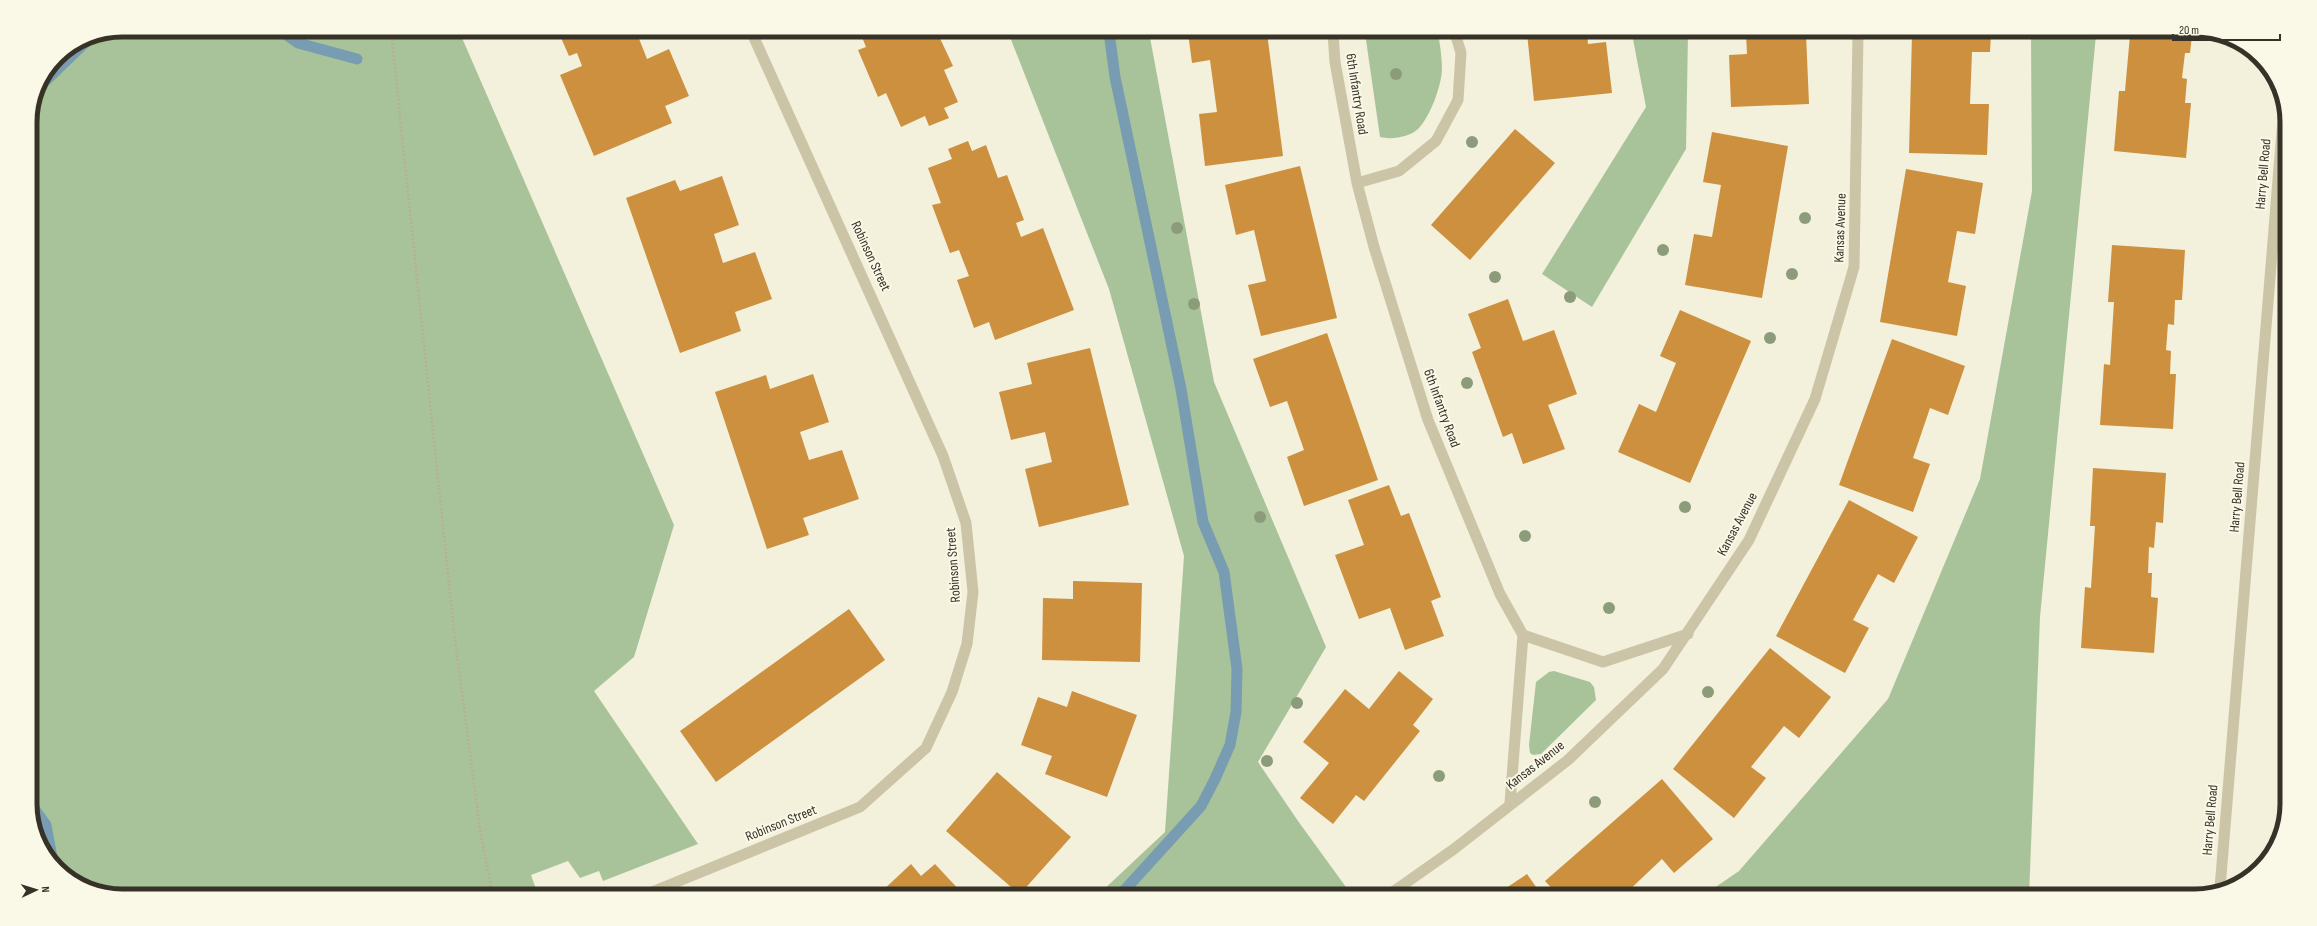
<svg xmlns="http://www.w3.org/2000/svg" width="2317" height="926" viewBox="0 0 2317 926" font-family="'Sofia Sans Condensed',sans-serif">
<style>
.green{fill:#a8c39a}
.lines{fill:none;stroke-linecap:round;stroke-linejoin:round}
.stream{stroke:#789cb2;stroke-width:11}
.building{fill:#cc903f}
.path{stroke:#b8ae90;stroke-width:2.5;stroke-dasharray:2 2;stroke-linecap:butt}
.minor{stroke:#ccc4a6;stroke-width:11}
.tree{fill:#8c9c7a}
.labels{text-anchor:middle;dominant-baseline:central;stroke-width:4;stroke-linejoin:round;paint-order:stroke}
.street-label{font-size:14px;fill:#373227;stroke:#faf8e7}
.rim{fill:none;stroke:#373227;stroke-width:5}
</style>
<rect width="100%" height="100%" fill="#f3f0db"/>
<!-- green -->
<path class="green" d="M122,30l337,1 215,494 -40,132 -40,34 104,153 -95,37 -4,-10 -19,7 -12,-17 -37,14 6,17 -445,-1 -43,-31 -19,-50v-694l7,-29 20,-30 30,-20z
M1008,32h141l65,350 112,265 -68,115 40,59 53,73 -251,-1 65,-61 19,-276 -75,-267z
M1365,33h73c2,12 4,24 4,37 -1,17 -12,47 -24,59 -8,8 -27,11 -38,8z
M1632,34h56l-2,115 -94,158 -50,-33 104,-167z
M2031,35h65l-56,582 -11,279 -325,-1 35,-24 149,-172 92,-220 52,-288z
M1554,671l36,11 4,5 2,13 -55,54 -8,1 -3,-2 -1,-8 7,-63 13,-10z"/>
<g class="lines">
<!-- stream -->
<path class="stream" d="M280,30l18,13 59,16
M1109,32l6,45 66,312 22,133 21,50 13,97 -1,43 -6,33 -15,34 -14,27 -79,87
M37,89l55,-53
M30,803l16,22 7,38"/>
</g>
<!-- building -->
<path class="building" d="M558,31h78l11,28 22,-10 20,47 -24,10 7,17 -78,33 -34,-81 22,-9 -5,-13 -8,3z
M860,32h77l16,34 -9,4 14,32 -14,6 5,10 -20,8 -4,-10 -24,11 -15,-34 -8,4 -20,-47 8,-3z
M1188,33h79l16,123 -78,10 -6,-52 18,-2 -7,-52 -18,3z
M1527,33h60l1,11 18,-2 6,51 -78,8z
M1746,34h60l3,70 -78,3 -2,-52 18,-1z
M1912,34h79l-1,18h-18l-2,52h19l-2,51 -78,-2z
M2130,35h62l-2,18h-5l-3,25 5,1 -2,24h6l-5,55 -72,-7 5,-60h6z
M1515,129l40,34 -85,97 -39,-35z
M1712,132l76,14 -26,152 -77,-13 9,-51 18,3 9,-52 -18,-3z
M968,141l4,10 14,-6 12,33 9,-3 17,45 -8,3 5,14 22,-9 31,82 -79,30 -6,-18 -15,6 -17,-48 12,-4 -10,-26 -9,3 -18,-48 9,-2 -13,-35 24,-9 -4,-10z
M1300,166l37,152 -76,18 -13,-51 18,-4 -12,-51 -18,5 -11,-50z
M1906,169l77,14 -8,51 -18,-3 -9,51 18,4 -9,50 -77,-14z
M722,176l17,49 -25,9 9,29 32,-11 17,47 -37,13 6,19 -61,22 -54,-155 49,-18 5,11z
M2112,245l73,5 -3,50h-7l-1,25 -6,-1 -2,26 5,1 -1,23h6l-3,55 -73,-4 4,-61 6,1 4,-63h-6z
M1508,299l15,42 31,-11 23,64 -29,11 17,44 -42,15 -11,-31 -9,4 -31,-85 9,-4 -13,-34z
M1680,310l71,31 -61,142 -72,-31 21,-48 17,8 20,-49 -16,-7z
M1327,333l51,147 -74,26 -17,-49 17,-7 -17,-49 -17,6 -17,-48z
M1892,339l73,27 -17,49 -18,-7 -17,50 17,6 -17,48 -74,-27z
M1090,348l39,157 -90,22 -14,-58 27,-7 -7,-30 -34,8 -12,-48 33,-8 -5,-21z
M813,374l16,48 -29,10 9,28 33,-10 17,49 -56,19 6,17 -42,14 -52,-157 51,-17 4,14z
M2093,468l73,5 -3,50 -7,-1 -2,26 -5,-1 -1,26h4l-1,24 7,1 -4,55 -73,-5 4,-61 6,1 4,-62h-5z
M1389,485l12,31 8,-3 32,84 -10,4 13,35 -39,14 -15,-42 -31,11 -24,-64 29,-10 -16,-45z
M1849,500l69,37 -24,46 -16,-9 -25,46 16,8 -24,45 -69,-37z
M1073,581l69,2 -2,79 -98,-2 1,-62 30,1z
M849,609l36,51 -169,122 -36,-51z
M1770,648l61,49 -32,41 -15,-12 -33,41 15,11 -32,40 -61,-49z
M1399,671l34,28 -20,26 7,6 -56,70 -8,-6 -23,29 -33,-26 29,-35 -26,-21 42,-53 24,20z
M1072,691l65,24 -30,82 -62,-23 7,-18 -31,-11 17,-48 29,10z
M997,772l74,65 -50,56h-3l-72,-62z
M1662,779l51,60 -39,34 -12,-14 -38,36 -67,-1 -12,-13z
M911,864l10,12 14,-12 27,29h-82z
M1527,874l14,20h-44z"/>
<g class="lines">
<!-- path -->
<path class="path" d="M391,31l63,600 26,199 12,62"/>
<!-- minor -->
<path class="minor" d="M1333,33l2,29 22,121 17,64 54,173 72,174 23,41 -13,168
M1357,183l42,-12 37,-30 22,-41 3,-47 -6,-20
M1523,635l80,27 85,-28
M2220,888l64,-781
M652,892l208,-85 66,-59 26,-56 15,-48 6,-52 -7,-69 -23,-67 -192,-425
M1390,894l64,-45 114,-89 95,-91 86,-129 66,-141 39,-132 4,-233"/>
</g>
<!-- trees -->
<g class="tree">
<circle cx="1396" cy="74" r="6"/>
<circle cx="1472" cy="142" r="6"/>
<circle cx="1805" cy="218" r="6"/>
<circle cx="1177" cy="228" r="6"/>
<circle cx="1663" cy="250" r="6"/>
<circle cx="1792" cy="274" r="6"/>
<circle cx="1495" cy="277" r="6"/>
<circle cx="1570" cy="297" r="6"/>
<circle cx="1194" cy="304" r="6"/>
<circle cx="1770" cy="338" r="6"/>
<circle cx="1467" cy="383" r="6"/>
<circle cx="1685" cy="507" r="6"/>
<circle cx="1260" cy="517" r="6"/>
<circle cx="1525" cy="536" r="6"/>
<circle cx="1609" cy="608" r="6"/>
<circle cx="1708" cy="692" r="6"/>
<circle cx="1297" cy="703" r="6"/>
<circle cx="1267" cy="761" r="6"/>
<circle cx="1439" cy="776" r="6"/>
<circle cx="1595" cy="802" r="6"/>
</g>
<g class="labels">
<!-- street labels -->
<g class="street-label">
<text transform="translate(1357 94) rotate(81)">6th Infantry Road</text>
<text transform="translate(2263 174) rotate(-85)">Harry Bell Road</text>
<text transform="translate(1840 228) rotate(-88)">Kansas Avenue</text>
<text transform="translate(871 256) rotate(65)">Robinson Street</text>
<text transform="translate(1442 408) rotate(70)">6th Infantry Road</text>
<text transform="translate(2237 497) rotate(-85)">Harry Bell Road</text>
<text transform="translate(1737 524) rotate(-62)">Kansas Avenue</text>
<text transform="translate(953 565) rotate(-94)">Robinson Street</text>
<text transform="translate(1535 765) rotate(-38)">Kansas Avenue</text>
<text transform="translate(2210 820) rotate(-85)">Harry Bell Road</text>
<text transform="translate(781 823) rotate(-22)">Robinson Street</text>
</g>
</g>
<!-- crop -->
<path d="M0 0H2317V926H0ZM122 37H2195A85 85 0 0 1 2280 122V804A85 85 0 0 1 2195 889H122A85 85 0 0 1 37 804V122A85 85 0 0 1 122 37Z" fill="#faf8e7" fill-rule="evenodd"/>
<path class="rim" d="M122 37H2195A85 85 0 0 1 2280 122V804A85 85 0 0 1 2195 889H122A85 85 0 0 1 37 804V122A85 85 0 0 1 122 37Z"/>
<!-- north arrow -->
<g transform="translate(36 890) rotate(86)" stroke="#faf8e7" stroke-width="3" paint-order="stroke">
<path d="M0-3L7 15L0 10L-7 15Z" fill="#373227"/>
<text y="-6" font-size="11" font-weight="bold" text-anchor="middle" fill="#373227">N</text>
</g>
<!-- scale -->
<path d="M2173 34v6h107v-6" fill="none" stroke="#373227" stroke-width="2"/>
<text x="2179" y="34" font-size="12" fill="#373227" stroke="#faf8e7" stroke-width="3" paint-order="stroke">20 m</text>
</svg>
